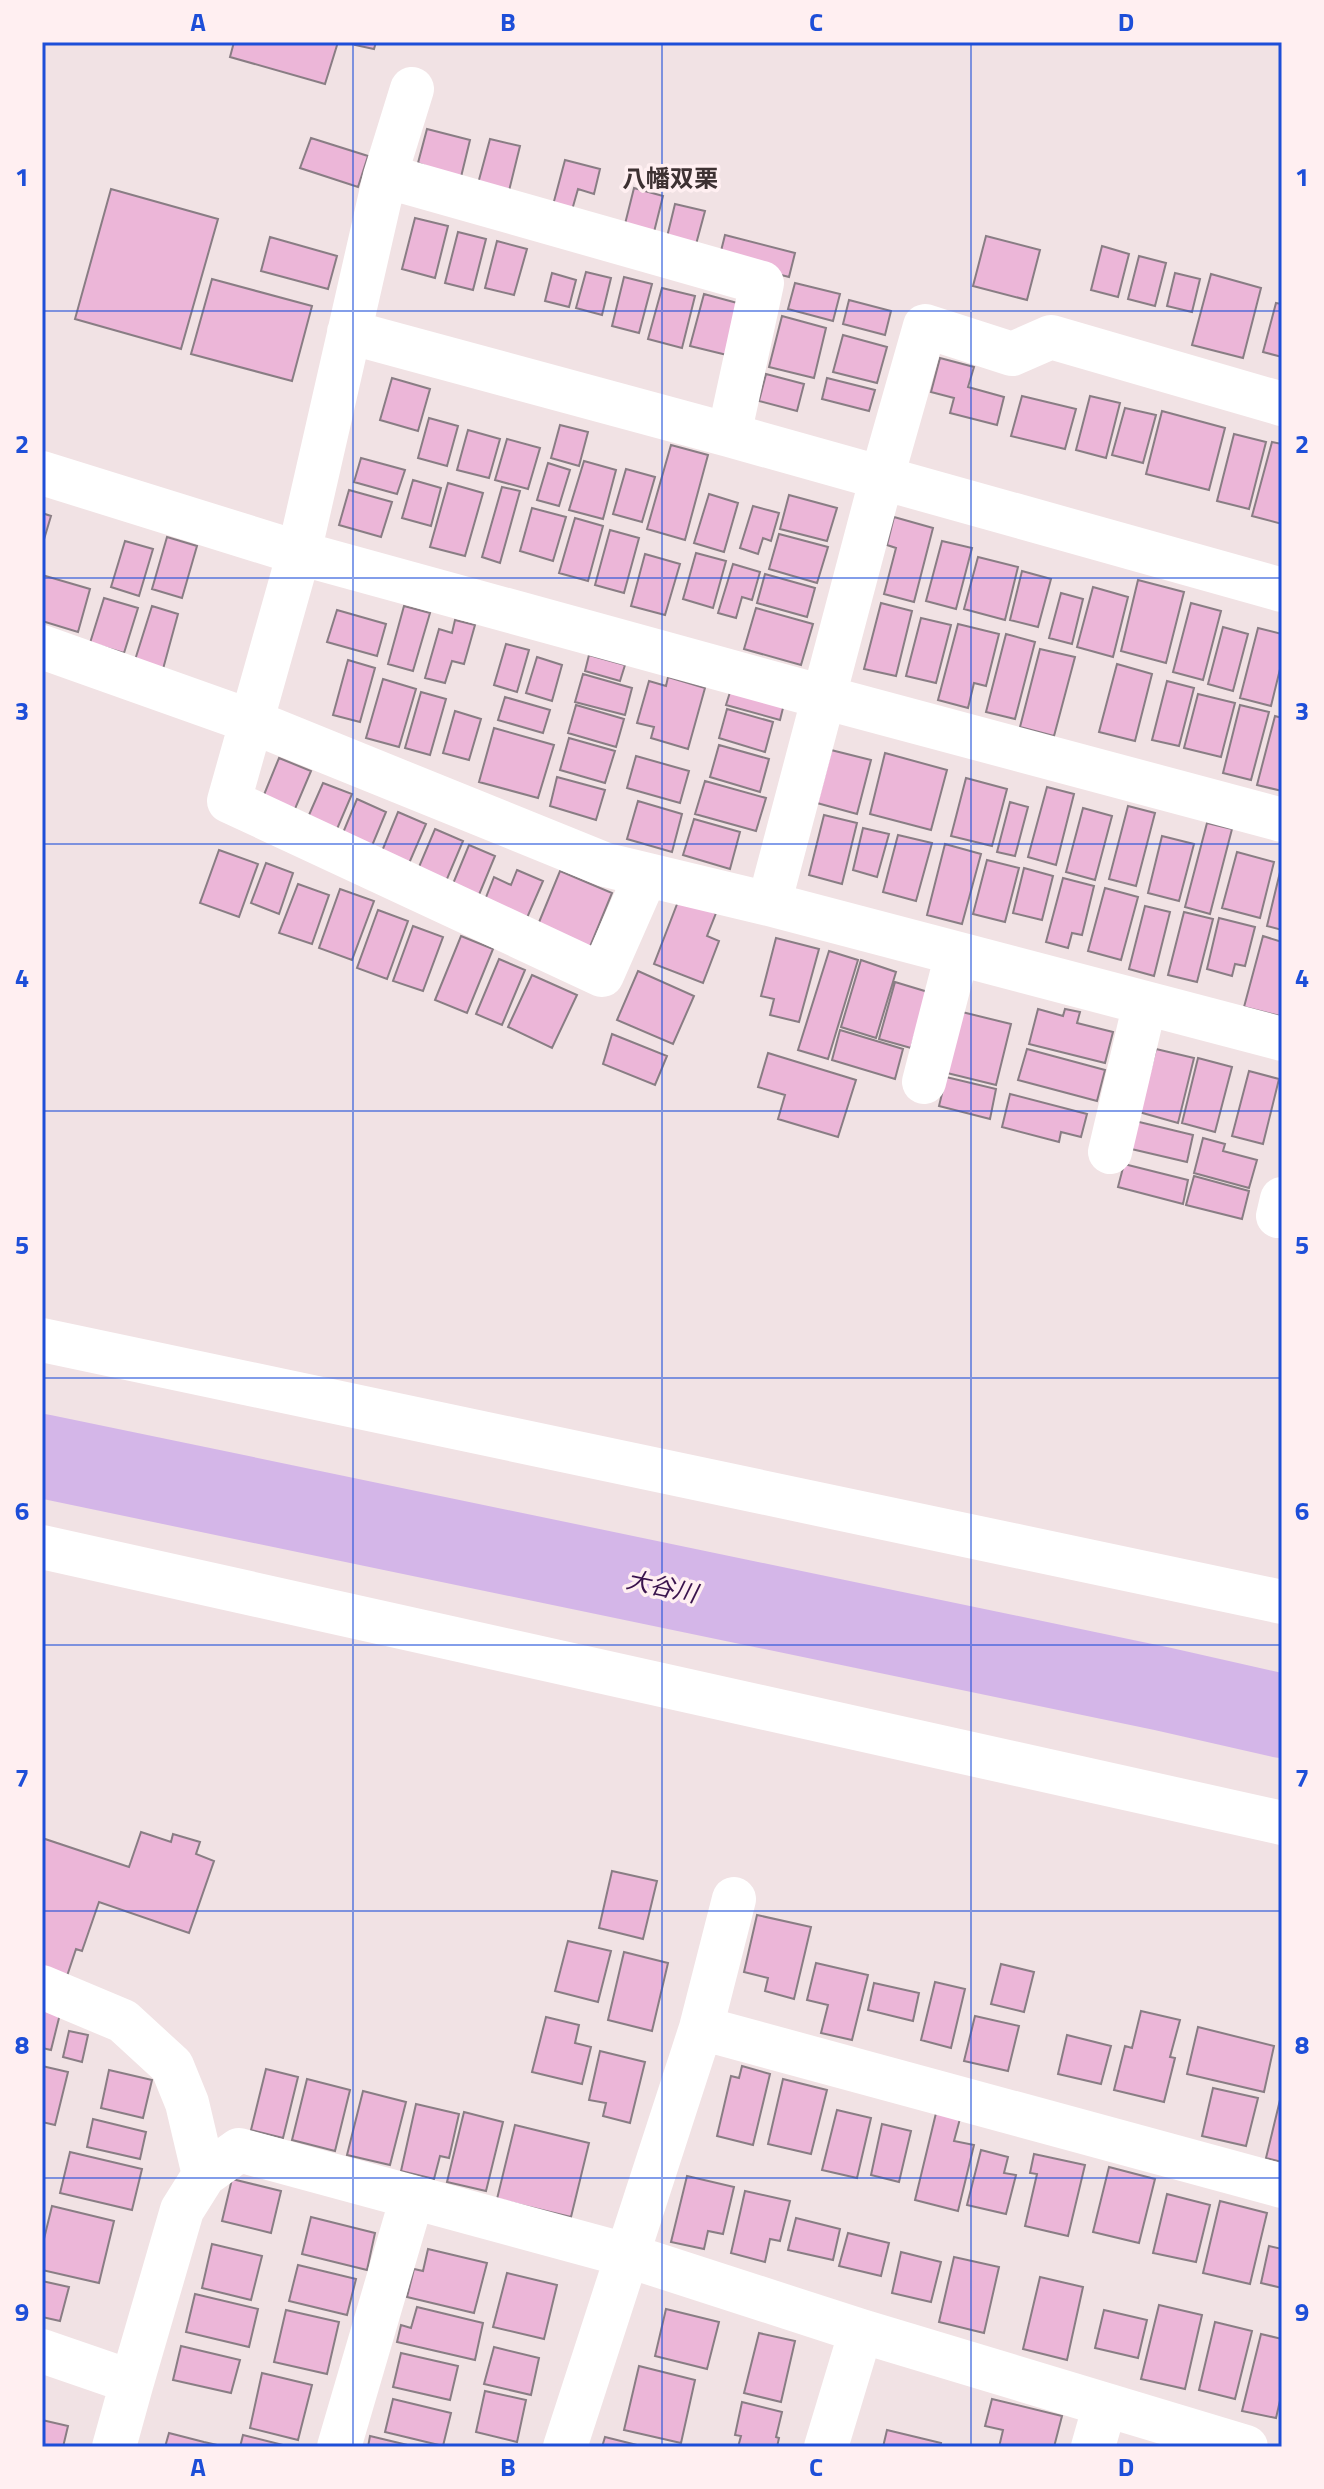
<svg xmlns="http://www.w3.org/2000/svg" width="1324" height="2489" viewBox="0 0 1324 2489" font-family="'Titillium Web','Noto Sans JP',sans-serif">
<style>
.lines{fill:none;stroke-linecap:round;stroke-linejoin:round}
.river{stroke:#d4b6e8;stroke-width:84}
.building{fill:#ecb6d8;stroke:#897d84;stroke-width:2}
.minor{stroke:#fff;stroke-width:44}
.grid{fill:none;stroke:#1d4ed8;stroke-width:2;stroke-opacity:0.55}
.labels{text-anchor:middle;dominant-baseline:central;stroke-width:7;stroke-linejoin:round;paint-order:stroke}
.neighbourhood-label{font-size:24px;font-weight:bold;fill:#3d3132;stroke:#ffeff1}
.water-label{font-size:24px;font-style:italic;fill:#3a134d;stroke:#ffeff1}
.neatline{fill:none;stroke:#1d4ed8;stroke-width:3}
.grid-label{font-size:26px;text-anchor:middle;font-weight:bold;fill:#1d4ed8}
</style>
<rect width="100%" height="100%" fill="#f1e2e4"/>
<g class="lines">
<!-- river -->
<path class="river" d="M42,1456l1121,233 119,27"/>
</g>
<!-- building -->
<path class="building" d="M234,42h104l-13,42 -95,-27z
M355,42h21l-2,7 -19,-4z
M427,129l43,11 -10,41 -42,-18z
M311,138l57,18 -10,31 -58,-19z
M490,139l30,7 -13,53 -31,-8z
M565,160l35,9 -6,25 -16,-5 -6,21 -19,-5z
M634,188l29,8 -11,44 -29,-8z
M111,189l107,30 -37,130 -106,-30z
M675,204l30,7 -10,37 -29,-7z
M415,218l33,8 -13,52 -33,-9z
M458,232l28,7 -13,51 -28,-7z
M725,235l70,18 -6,24 -70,-18z
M986,236l54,14 -13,50 -54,-14z
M270,237l67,19 -9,33 -67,-18z
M497,241l30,8 -13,46 -29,-7z
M1102,246l27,8 -11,43 -27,-7z
M1139,256l27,7 -11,43 -27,-7z
M586,272l25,6 -9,37 -26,-7z
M552,273l24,7 -7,27 -24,-6z
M1175,273l25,6 -8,33 -25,-6z
M1211,274l50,14 -18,70 -51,-13z
M624,277l28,7 -13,49 -27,-7z
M212,279l100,27 -20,75 -101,-27z
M795,283l45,11 -7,27 -45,-12z
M662,288l33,8 -13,52 -34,-9z
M704,294l37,10 -14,51 -37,-9z
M849,300l42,11 -6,24 -42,-11z
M1276,303l6,1v53l-19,-5z
M782,316l44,12 -12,50 -45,-11z
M843,335l44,12 -10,36 -44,-11z
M940,358l34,9 -6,20 36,10 -7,28 -47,-12 4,-15 -23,-6z
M766,374l38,10 -7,27 -38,-10z
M392,378l38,11 -12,42 -38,-11z
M827,378l48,12 -6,21 -47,-12z
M1022,396l54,13 -11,40 -54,-13z
M1090,396l30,7 -14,55 -30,-8z
M1125,408l31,7 -13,48 -31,-8z
M1162,411l63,17 -16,62 -63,-16z
M429,418l29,8 -11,40 -29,-8z
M560,425l28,7 -9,34 -28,-8z
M468,430l32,9 -11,39 -32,-8z
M1234,434l32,8 -17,67 -32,-8z
M507,439l33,9 -12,41 -33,-9z
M1272,442l10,2v80l-30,-8z
M671,445l37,10 -23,85 -38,-11z
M361,458l44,12 -8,24 -43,-12z
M584,461l32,9 -13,49 -34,-9z
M548,463l22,7 -11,36 -22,-6z
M626,469l29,8 -13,45 -29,-8z
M413,480l28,8 -10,38 -29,-8z
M448,483l35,10 -18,63 -35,-9z
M502,487l18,4 -20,72 -18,-6z
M349,490l43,12 -11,35 -42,-12z
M709,494l29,9 -14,49 -30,-9z
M789,495l48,13 -10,33 -47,-12z
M753,506l26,7 -8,28 -8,-3 -5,16 -18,-6z
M532,508l34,9 -13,44 -33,-10z
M42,513l9,3 -9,30z
M894,517l39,11 -19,74 -30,-8 12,-46 -9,-3z
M575,518l28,8 -15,55 -29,-8z
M610,530l29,8 -15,55 -29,-8z
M779,534l49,13 -11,36 -48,-14z
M167,537l30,9 -15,52 -30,-9z
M125,541l28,8 -14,47 -28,-9z
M942,541l30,7 -16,61 -30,-8z
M696,553l30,8 -13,47 -30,-9z
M645,554l35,10 -15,51 -34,-9z
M978,557l40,10 -13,53 -41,-11z
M733,564l27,8 -8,28 -10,-3 -6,21 -18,-5z
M1022,571l29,8 -13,48 -28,-7z
M765,574l50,14 -8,29 -50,-14z
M42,575l48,14 -12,43 -36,-11z
M1138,580l46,12 -18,71 -45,-12z
M1093,587l35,10 -15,60 -36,-10z
M1061,593l22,6 -11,45 -23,-6z
M104,598l34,10 -14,45 -34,-10z
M881,603l31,8 -16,65 -32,-7z
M1191,603l30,8 -18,69 -30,-8z
M152,606l26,8 -15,55 -28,-9z
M404,606l26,7 -17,58 -25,-7z
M756,608l57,16 -12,41 -57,-16z
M337,610l49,14 -9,32 -50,-14z
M921,618l30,7 -15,58 -30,-7z
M455,620l20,5 -11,39 -12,-3 -7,22 -20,-5 14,-49 13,4z
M958,624l41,10 -13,52 -12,-3 -6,25 -30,-8z
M1223,627l25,7 -15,57 -25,-7z
M1258,628l24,6v27l-11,45 -31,-8z
M1006,634l29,8 -20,77 -29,-7z
M506,644l23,6 -12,42 -23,-7z
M1040,649l35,8 -21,79 -34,-9z
M589,655l36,10 -5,16 -35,-10z
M537,657l25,8 -10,36 -26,-8z
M348,660l27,8 -15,54 -27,-7z
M1117,664l35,10 -17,67 -36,-9z
M583,674l49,14 -7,27 -50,-13z
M668,677l37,11 -17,61 -37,-11 3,-11 -17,-4 12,-42 17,5z
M383,679l33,10 -17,58 -33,-9z
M1167,681l27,7 -15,58 -27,-6z
M731,689l53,15 -4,16 -54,-15z
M421,692l25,7 -16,56 -25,-7z
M1198,694l37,9 -14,54 -37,-9z
M505,697l45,13 -7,23 -45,-13z
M576,705l48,14 -8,28 -48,-14z
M1240,705l29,7 -18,68 -28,-7z
M727,709l46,13 -8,30 -46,-14z
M455,711l26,8 -12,41 -26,-7z
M1275,716l7,2v73l-25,-6z
M494,728l60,17 -16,53 -59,-16z
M569,738l46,13 -10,32 -45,-13z
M719,745l50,14 -9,33 -50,-15z
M831,750l40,10 -14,54 -40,-11z
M885,753l62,17 -16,60 -61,-16z
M636,756l53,15 -9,32 -53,-15z
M279,758l32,13 -19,45 -31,-14z
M557,777l48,13 -9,30 -46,-14z
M966,778l41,11 -15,57 -41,-10z
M705,781l61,17 -10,33 -61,-17z
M323,783l29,11 -18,42 -29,-12z
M1047,787l27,7 -18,71 -28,-8z
M357,799l29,13 -17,41 -29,-13z
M638,801l44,13 -10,38 -45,-13z
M1010,802l18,5 -13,49 -18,-4z
M1128,806l27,7 -19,73 -27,-7z
M1083,808l29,8 -17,64 -29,-8z
M398,812l28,12 -19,44 -27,-12z
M824,815l33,8 -15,61 -33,-9z
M694,819l46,13 -10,37 -47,-14z
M1207,823l25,6 -22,85 -25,-7z
M863,828l26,6 -12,43 -24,-7z
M435,829l28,12 -19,45 -28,-12z
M898,835l34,8 -16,58 -33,-9z
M1162,836l32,8 -15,57 -31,-8z
M945,844l36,10 -19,70 -35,-9z
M469,845l26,11 -19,46 -26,-11z
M219,850l39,14 -19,53 -39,-14z
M1237,852l37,10 -14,56 -38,-10z
M987,860l32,8 -14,54 -32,-8z
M266,863l27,10 -14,41 -28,-11z
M1024,868l29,8 -11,44 -29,-7z
M1281,868l1,1v61l-15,-4z
M517,870l26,11 -20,46 -42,-17 13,-33 17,8z
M560,871l52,22 -25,61 -52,-22z
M1063,878l31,8 -12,49 -10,-2 -4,15 -22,-6z
M298,884l31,11 -17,49 -33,-11z
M1105,888l33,9 -17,63 -33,-9z
M340,889l34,12 -22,59 -33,-12z
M679,899l37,14 -9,23 12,5 -16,42 -49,-19z
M1145,906l25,6 -16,64 -25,-7z
M378,910l30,11 -21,58 -30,-11z
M1184,912l29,7 -16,63 -29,-7z
M1219,918l36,9 -10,39 -10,-2 -3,12 -25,-7z
M413,926l30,11 -20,54 -30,-10z
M461,936l32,13 -26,64 -32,-13z
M1263,936l19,6 -2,74 -36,-9z
M776,938l43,11 -20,73 -29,-7 4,-16 -13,-3z
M829,951l29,9 -30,99 -30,-9z
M499,959l26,11 -23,55 -26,-11z
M861,960l35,12 -20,66 -35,-11z
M638,971l56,25 -21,48 -56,-24z
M532,975l45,20 -25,53 -44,-21z
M895,982l33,10 -17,56 -32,-9z
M1038,1009l25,7 2,-7 15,3 -3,11 36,9 -8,31 -76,-19z
M962,1012l49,12 -15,61 -49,-12z
M840,1030l63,19 -8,30 -63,-19z
M612,1034l55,22 -12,29 -52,-21z
M1027,1049l78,21 -8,31 -79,-21z
M1156,1049l38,9 -16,65 -39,-11z
M768,1053l88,27 -18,57 -60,-18 7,-24 -27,-8z
M1198,1058l34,9 -17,65 -33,-9z
M1249,1071l30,8 -16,65 -31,-8z
M946,1077l50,12 -6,30 -51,-13z
M1010,1094l77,20 -6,23 -20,-5 -2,10 -57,-15z
M1135,1121l58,14 -6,27 -60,-14z
M1203,1138l22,6 -2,7 34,9 -8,28 -55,-15z
M1124,1164l64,16 -5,24 -65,-17z
M1194,1176l55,15 -7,28 -56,-14z
M141,1832l30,10 2,-8 27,8 -4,12 18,7 -25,72 -90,-31 -17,49 -6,-2 -9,27 -25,-8v-130l87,29z
M612,1871l45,10 -14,58 -44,-11z
M757,1915l54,12 -17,72 -29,-8 3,-13 -24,-6z
M568,1941l43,10 -13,51 -43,-11z
M624,1952l44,11 -16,68 -44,-11z
M816,1963l52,12 -16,65 -31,-7 7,-28 -21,-5z
M1001,1964l33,8 -10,40 -33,-8z
M935,1982l30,7 -14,59 -30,-8z
M874,1983l45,10 -6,28 -45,-11z
M42,2010l18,4 -9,36 -9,-2z
M1141,2011l39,9 -10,37 5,1 -11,44 -50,-12 11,-44 7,2z
M975,2016l44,10 -11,45 -44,-10z
M546,2017l33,8 -4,18 16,4 -9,37 -50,-12z
M1198,2027l76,19 -10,46 -77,-18z
M69,2031l19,4 -6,27 -19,-5z
M1067,2035l44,11 -10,38 -43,-10z
M600,2051l45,11 -15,61 -27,-7 3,-13 -17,-3z
M42,2066l26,6 -13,53 -13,-3z
M742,2066l28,8 -17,71 -36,-9 14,-60 8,2z
M266,2069l32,8 -15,61 -32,-8z
M109,2070l43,10 -9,38 -42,-10z
M307,2079l43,11 -15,61 -43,-11z
M783,2079l44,11 -16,64 -43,-10z
M1213,2088l45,10 -12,48 -44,-10z
M363,2091l43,11 -16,63 -43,-10z
M1280,2100l2,1v61l-16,-4z
M416,2104l43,10 -10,44 -9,-2 -6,23 -33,-8z
M937,2109l24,6 -7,26 20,4 -16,66 -43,-11z
M837,2110l34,8 -14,60 -35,-8z
M464,2112l39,10 -17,69 -39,-9z
M93,2119l53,13 -6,27 -53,-12z
M882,2124l29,7 -12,51 -28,-7z
M515,2125l74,18 -18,74 -74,-18z
M981,2150l27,7 -4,16 12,2 -10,39 -39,-9z
M70,2152l72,17 -10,41 -72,-17z
M1034,2154l51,11 -17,71 -43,-10 12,-52 -7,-1z
M1109,2167l46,12 -16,64 -46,-11z
M687,2176l47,11 -11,47 -15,-3 -4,18 -33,-7z
M232,2179l49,12 -10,42 -49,-12z
M745,2191l45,10 -10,40 -10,-2 -5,23 -34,-9z
M1167,2194l43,11 -14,57 -43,-9z
M1220,2201l47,12 -17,71 -47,-11z
M52,2206l62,15 -15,62 -57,-13v-23z
M311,2217l64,16 -8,37 -65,-16z
M796,2218l44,11 -7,31 -45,-10z
M848,2233l41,10 -8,33 -42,-10z
M212,2244l50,12 -11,44 -49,-12z
M1269,2246l13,3v39l-21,-5z
M428,2249l59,14 -13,50 -67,-16 7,-28 9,2z
M901,2252l40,10 -10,40 -39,-9z
M954,2257l45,10 -15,66 -45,-11z
M298,2265l58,14 -9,36 -58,-14z
M507,2273l50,12 -13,54 -51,-12z
M1040,2277l43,10 -16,73 -44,-11z
M42,2281l27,6 -9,34 -18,-4z
M195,2294l63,15 -9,38 -63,-15z
M1159,2305l43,10 -17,74 -44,-10z
M417,2307l66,16 -8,37 -78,-18 4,-17 10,3z
M666,2309l53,13 -12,47 -52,-13z
M286,2310l53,12 -12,52 -53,-12z
M1104,2310l43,10 -9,38 -43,-10z
M1215,2322l37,9 -17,68 -36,-9z
M759,2333l36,8 -14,61 -37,-9z
M1261,2334l21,5v53l-6,26 -34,-7z
M181,2346l59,14 -9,33 -58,-13z
M494,2347l45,11 -8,37 -47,-11z
M401,2353l57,13 -8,34 -57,-13z
M639,2366l56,14 -14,63 -57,-13z
M262,2373l50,12 -14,55 -48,-12z
M485,2391l41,9 -9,42 -41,-10z
M393,2399l58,14 -8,33 -58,-14z
M992,2399l70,17 -8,31h-55l4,-17 -18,-4z
M742,2402l40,10 -6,25 3,1 -2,9h-39l3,-11 -6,-1z
M42,2420l26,6 -5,21h-21z
M887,2430l54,13 -1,4h-57z
M169,2433l35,9 22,5h-61z
M243,2435l48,12h-51z
M370,2436l46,11h-48z
M605,2437l40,10h-43z"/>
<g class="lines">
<!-- minor -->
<path class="minor" d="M385,176l27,-87
M349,332l380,103 553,155
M42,473l257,80 524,144 459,123
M42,647l211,75 353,143 163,39 513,135
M646,875l-44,100 -373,-174 70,-248 86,-377 377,107 -33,152
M769,904l113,-427 43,-151 87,28 39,-17 231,67
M924,1082l33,-128
M1110,1152l35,-149
M1278,1216l4,-17
M42,1340l1240,262
M42,1547l1240,276
M42,1987l81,34 49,45 15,37 17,72
M701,2028l581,158
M42,2351l90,31 50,-172 22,-35 35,-25 387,105 235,76 385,116
M114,2447l18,-65
M339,2447l73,-249
M565,2447l136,-419 33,-129
M826,2447l35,-116
M1093,2447l12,-42"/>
</g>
<!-- grid -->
<path class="grid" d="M353,42v2405M662,42v2405M971,42v2405M42,311h1240M42,578h1240M42,844h1240M42,1111h1240M42,1378h1240M42,1645h1240M42,1911h1240M42,2178h1240"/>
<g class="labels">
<!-- neighbourhood labels -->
<g class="neighbourhood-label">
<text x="670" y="178">八幡双栗</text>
</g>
<!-- water labels -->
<g class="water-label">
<text transform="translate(662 1586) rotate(12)">大谷川</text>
</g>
</g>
<!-- border -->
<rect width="1324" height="2489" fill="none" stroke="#ffeff1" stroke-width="88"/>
<rect x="44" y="44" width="1236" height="2401" class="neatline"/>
<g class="grid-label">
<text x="198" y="31">A</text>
<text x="508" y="31">B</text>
<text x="816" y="31">C</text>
<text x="1126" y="31">D</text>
<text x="22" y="186">1</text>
<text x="1302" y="186">1</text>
<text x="22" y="453">2</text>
<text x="1302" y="453">2</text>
<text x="22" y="720">3</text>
<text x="1302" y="720">3</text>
<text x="22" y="987">4</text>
<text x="1302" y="987">4</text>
<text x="22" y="1254">5</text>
<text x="1302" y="1254">5</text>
<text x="22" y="1520">6</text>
<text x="1302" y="1520">6</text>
<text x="22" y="1787">7</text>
<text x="1302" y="1787">7</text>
<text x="22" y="2054">8</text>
<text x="1302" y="2054">8</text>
<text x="22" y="2321">9</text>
<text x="1302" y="2321">9</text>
<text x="198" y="2476">A</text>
<text x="508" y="2476">B</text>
<text x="816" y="2476">C</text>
<text x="1126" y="2476">D</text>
</g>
</svg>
